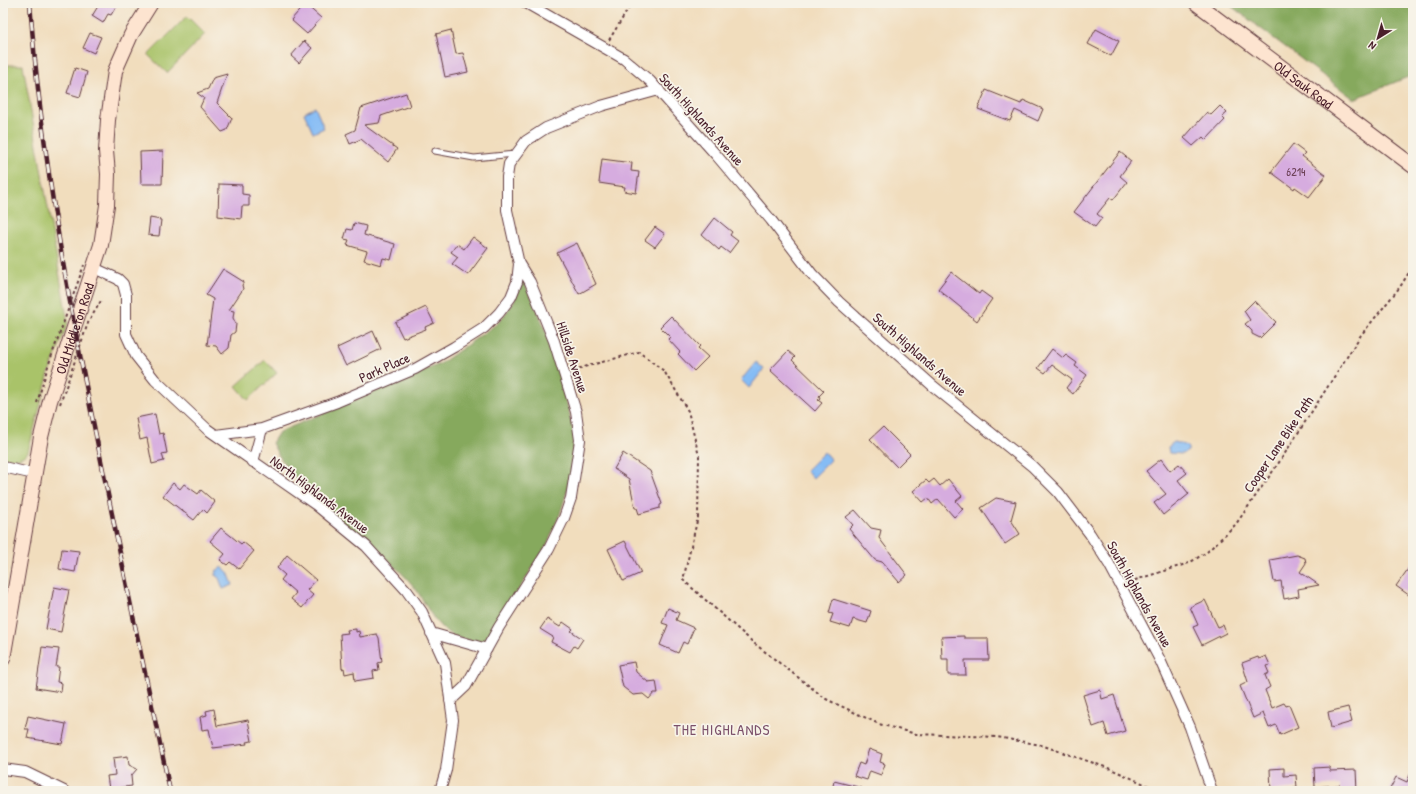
<svg xmlns="http://www.w3.org/2000/svg" width="1416" height="794" viewBox="0 0 1416 794" font-family="'Patrick Hand',sans-serif">
<style>
.green{fill:#a9c369;stroke:#7a714a}
.forest{fill:#86a95d;stroke:#686444}
.water{fill:#85bcf5;stroke:#686e90}
.building{fill:#d6acdf}
.lines{fill:none;stroke-linecap:round;stroke-linejoin:round}
.lane-casing{stroke:#633c41;stroke-width:7}
.street-casing{stroke:#633c41;stroke-width:12}
.secondary-casing{stroke:#633c41;stroke-width:16}
.path{stroke:#633c41;stroke-width:2;stroke-dasharray:3 3;stroke-linecap:butt}
.lane{stroke:#fff;stroke-width:5}
.street{stroke:#fff;stroke-width:10}
.secondary{stroke:#fde4d0;stroke-width:14}
.rail-casing{stroke:#4a1f2b;stroke-width:4.5}
.rail{stroke:#f7f3e8;stroke-width:3;stroke-dasharray:9;stroke-linecap:butt}
.path-bridge{stroke:#633c41;stroke-width:2;stroke-dasharray:3 3;stroke-linecap:butt}
.labels{text-anchor:middle;dominant-baseline:central;stroke-width:3.5;stroke-linejoin:round;paint-order:stroke}
.number-label{font-size:12px;fill:#6d4258}
.street-label{font-size:14px;fill:#4a1f2b;stroke:#f7f3e8}
.neighbourhood-label{font-size:15px;letter-spacing:1px;fill:#7b506a;stroke:#f7f3e8}
</style>
<rect width="100%" height="100%" fill="#f7f3e8"/>
<filter id="ink" filterUnits="userSpaceOnUse"><feTurbulence type="fractalNoise" baseFrequency=".025" numOctaves="2"/><feDisplacementMap in="SourceGraphic" scale="8" xChannelSelector="R" yChannelSelector="G"/><feConvolveMatrix kernelMatrix="1 2 1 2 8 2 1 2 1" color-interpolation-filters="sRGB"/></filter>
<filter id="wash" filterUnits="userSpaceOnUse"><feTurbulence type="fractalNoise" baseFrequency=".012" numOctaves="4" result="noise"/><feDisplacementMap in="SourceGraphic" scale="16" xChannelSelector="R" yChannelSelector="G"/><feGaussianBlur stdDeviation="0.9" result="paint"/><feColorMatrix in="noise" values="0 0 0 0 0 0 0 0 0 0 0 0 0 0 0 0 0 1.4 0 .05"/><feComposite in="paint" operator="in"/></filter>
<g filter="url(#wash)">
<rect width="100%" height="100%" fill="#f1ddbd"/>
<!-- green -->
<path class="green" d="M187,16l18,18 -38,39 -19,-18z
M3,65h20l45,258 -19,50 -21,79c-7,8 -15,7 -25,6z
M265,360l12,13 -29,27 -12,-14z"/>
<!-- forest -->
<path class="forest" d="M1227,3h186v72l-59,24z
M521,276l15,30 19,49 21,86 -5,37 -11,36 -13,31 -60,95 -5,3c-10,-2 -24,-4 -32,-9 -17,-10 -24,-31 -35,-46 -41,-51 -115,-85 -143,-145l7,-11 161,-68 58,-41 16,-21z"/>
<!-- water -->
<path class="water" d="M315,107l9,21 -11,5 -9,-20z
M756,362l8,7 -15,19 -8,-8z
M1174,442l11,3 3,3v3l-5,3 -14,-1 -1,-6z
M824,452l7,8 -18,18 -7,-8z
M222,567l6,5 5,13 -10,4 -4,-11 -4,-3 2,-3 -1,-1z"/>
<g id="blocks">
<!-- building -->
<path class="building" d="M100,3h18l-7,12 -3,-1 -5,9 -11,-7z
M305,4l16,14 -14,16 -16,-14z
M1096,29l23,12 -8,15 -23,-12z
M451,30l5,24 7,-1 5,19 -23,5 -9,-43z
M90,33l11,4 -7,16 -11,-5z
M304,41l8,7 -13,15 -8,-7z
M75,68l12,4 -7,25 -13,-4z
M227,74l-10,29 15,15 -5,12 -5,2 -22,-25 4,-9 -7,-5 11,-4 5,-11z
M986,90l35,14 2,-4 20,9 -5,12 -23,-11 -5,11 -32,-12z
M406,93l4,13 -29,10 -2,7 -15,2 33,24 -9,13 -27,-23 -11,5 -4,-10 9,-4 6,-22z
M1220,106l7,7 -5,4 3,3 -19,20 -3,-3 -10,9 -9,-8 23,-26 4,3z
M1293,144l12,9 -3,3 24,19 -17,22 -14,-10 -1,2 -23,-17z
M163,151l-1,33h-21l-1,-32z
M1120,152l11,9 -11,15 7,6 -14,18 -3,-2 -13,16 5,4 -7,9 -21,-15z
M602,159l30,4 -1,8 8,1 -3,21 -12,-2 1,-4 -26,-4z
M219,184l23,1v9l7,1v11h-7l-1,13 -23,-3z
M150,218l11,2 -2,16 -11,-1z
M715,218l17,14 -2,3 8,6 -9,12 -8,-6 -2,3 -17,-15z
M354,223l12,3 -2,9 31,9 -4,16 -8,-2 -2,7 -17,-5 3,-9 -20,-6 2,-5 -5,-1 3,-10 5,1z
M655,227l10,7 -10,13 -10,-7z
M473,237l15,11 -20,27 -16,-11 6,-7 -7,-5 6,-8 7,5z
M577,243l19,41 -17,10 -22,-41z
M223,269l21,13 -2,3 1,4 -14,21 5,1 -1,7 3,6 -1,8 -4,3 -2,13 -7,6 -6,-8 -9,-1 6,-46 -7,-4z
M951,272l28,22 2,-3 11,8 -15,22 -39,-32z
M1254,301l22,21 -16,16 -8,-4v-3l-7,-7 5,-4 -6,-9z
M426,307l8,16 -9,4 1,2 -23,9 -8,-16z
M671,316l29,30 -2,2 10,9 -14,14 -16,-17 2,-2 -12,-13 2,-2 -10,-10z
M373,331l8,18 -35,17 -9,-18z
M1052,349l11,9 3,-3 11,8 -2,3 12,9 -14,19 -7,-6 6,-8 -20,-15 -7,8 -7,-5z
M788,351l7,6 -3,3 32,31 -5,5 1,2 -2,2 4,3 -7,8 -45,-41z
M155,414l4,20 4,-1 4,20 -5,1 2,7 -12,3 -5,-26 -7,2 -4,-22z
M883,427l27,27 -13,13 -27,-28z
M623,453l27,18 12,33 -2,1v3l-21,6 -2,-6h-2l-6,-29 -15,-10z
M1161,459l9,12 9,-7 8,9 -9,7 11,14 -26,21 -9,-12 12,-9 -20,-23z
M934,479l6,7 8,-7 14,17 -6,5 7,8 -9,8 -16,-18 -6,5 -4,-6 -5,4 -10,-11 13,-11 3,3z
M173,483l7,6 4,-5 14,10 3,-4 14,12 -8,11 -4,-4 -9,11 -31,-24z
M996,498l20,4 -5,18 9,14 -15,10 -24,-36z
M855,510l16,18 10,2 -2,8 28,37 -8,7 -17,-20 -7,-2 -26,-31 4,-4 -7,-8z
M221,528l20,16 2,-2 11,9 -15,18 -9,-7 -3,3 -7,-5 5,-6 -15,-13z
M625,541l16,32 -18,8 -15,-32z
M62,549l17,2 -4,21 -16,-3z
M287,555l29,25 -9,10 6,5 -11,13 -11,-9 5,-6 -15,-13 4,-5 -8,-7z
M1297,555l8,3 1,5 -6,9 19,13 -21,4 1,7 -15,3 -3,-18 -7,1 -4,-22z
M1413,562v36l-17,-12z
M54,587l15,3 -8,42 -15,-3z
M833,599l38,12 -4,12 -14,-4 -3,9 -20,-6 3,-8 -4,-1z
M1205,600l13,27 5,-2 3,8 -24,12 -9,-18 5,-2 -8,-18z
M668,608l11,5 -3,7 18,8 -7,16 -4,-2 -5,11 -18,-8 8,-20 -6,-2z
M547,619l13,8 3,-5 10,7 -2,2 12,8 -6,9 -3,-2 -4,6 -19,-10 2,-5 -13,-8z
M356,629v3l3,-1 1,6 17,-3 2,4 3,24 -4,1 1,7 -6,1 1,7 -19,3 -1,-9 -9,2 -1,-6 -2,1 -2,-35 8,-1 -1,-3z
M964,636v2h24l1,22h-24l1,15h-18v-16h-6l-1,-22z
M42,647l17,2 -3,18h3l-2,15 5,1 -1,9 -25,-4z
M1266,656l4,9 -4,1 3,7 -4,2 5,12 -5,3 7,18 12,-5 2,3 3,-1 9,22 -18,8 -4,-10 -7,3 -6,-15 -10,5 -13,-32 8,-4 -6,-19 16,-6 1,2z
M634,662l2,10 12,10 8,-1 2,12h-4l-5,6 -6,-5 -10,1 -10,-8 -5,-22z
M1100,690l2,9 12,-4 11,36 -17,5 -4,-13 -11,4 -10,-32z
M1348,707l4,15 -21,6 -3,-16z
M214,709l3,17 31,-6 4,21 -6,1 1,2 -34,4 -4,-19 -7,1 -2,-13 7,-2 -1,-4z
M28,716l38,8 -4,20 -35,-6 2,-9h-4z
M869,749l13,5 -2,8 5,2 -4,11 -11,-4 -3,9 -13,-4 5,-13 5,2z
M128,756l1,9 8,4 -6,7 1,10 -23,3 -2,-13 8,-1 -2,-17z
M1330,767v4l26,-1 1,21h-17v-6l-25,2 -1,-19z
M1284,768v8l12,-1 1,13 -26,3 -1,-22z
M1413,768v23h-24l7,-14 11,5z
M834,781l28,7 -1,3h-29z"/>
</g>
</g>
<g filter="url(#ink)">
<use href="#blocks" fill-opacity="0" stroke="#633c41" stroke-width="1"/>
<g class="lines">
<defs>
<path id="lane" d="M435,151l39,7 41,-4"/>
<path id="street" d="M526,3l98,56 26,22 67,75 54,64 41,54 27,28 94,84 99,80 26,26 32,42 19,30 51,96 30,67 22,64
M94,268l24,11 5,5 3,11v39l10,22 19,24 52,49 109,76 50,41 41,45 15,21 23,51 8,57 -7,50 -6,21
M216,435l46,-6 75,-27 78,-33 39,-22 30,-19 15,-15 12,-16 6,-15 2,-18
M253,462l9,-33
M3,467l31,7
M431,633l56,16
M450,701l16,-15 33,-59 50,-78 15,-31 7,-20 9,-58 -4,-28 -22,-71 -24,-59 -11,-18 -12,-54v-33l2,-13 17,-23 20,-13 55,-22 58,-16
M3,769l22,3 39,19"/>
<g id="secondary">
<path id="s1" d="M1196,3l217,163"/>
<path id="s2" d="M3,659l38,-222 9,-36 51,-156 6,-40 1,-31 -2,-23 2,-31 7,-49 16,-36 20,-32"/>
</g>
</defs>
<!-- lane casing -->
<use href="#lane" class="lane-casing"/>
<!-- street casing -->
<use href="#street" class="street-casing"/>
<!-- secondary casing -->
<use href="#secondary" class="secondary-casing"/>
<!-- path -->
<path class="path" d="M609,40l23,-37
M573,370l66,-18 25,19 24,40 11,45 -1,61 -15,63 72,64 71,55 53,25 37,10 81,3 44,8 70,24 49,22
M1129,582l60,-19 18,-11 29,-28 44,-63 81,-126 39,-48 13,-21"/>
<!-- lane -->
<use href="#lane" class="lane"/>
<!-- street -->
<use href="#street" class="street"/>
<!-- secondary -->
<use href="#secondary" class="secondary"/>
<defs>
<path id="rail" d="M30,3c12,163 42,317 75,477 21,104 43,207 65,311"/>
</defs>
<!-- rail casing -->
<use href="#rail" class="rail-casing"/>
<!-- rail -->
<use href="#rail" class="rail"/>
<!-- path-bridge -->
<path class="path-bridge" d="M37,403l11,-37 36,-101
M60,404l28,-81 14,-24"/>
</g>
</g>
<g class="labels">
<!-- number labels -->
<g class="number-label">
<text x="1296" y="171">6214</text>
</g>
<!-- street labels -->
<g class="street-label">
<text stroke="none"><textPath href="#s1" startOffset="135">Old Sauk Road</textPath></text>
<text transform="translate(702 119) rotate(48)">South Highlands Avenue</text>
<text stroke="none"><textPath href="#s2" startOffset="339">Old Middleton Road</textPath></text>
<text transform="translate(920 354) rotate(41)">South Highlands Avenue</text>
<text transform="translate(573 357) rotate(72)">Hillside Avenue</text>
<text transform="translate(384 367) rotate(-24)">Park Place</text>
<text transform="translate(1278 444) rotate(-56)">Cooper Lane Bike Path</text>
<text transform="translate(320 494) rotate(37)">North Highlands Avenue</text>
<text transform="translate(1140 594) rotate(61)">South Highlands Avenue</text>
</g>
<!-- neighbourhood labels -->
<g class="neighbourhood-label">
<text x="722" y="729">THE HIGHLANDS</text>
</g>
</g>
<!-- margin -->
<rect width="1416" height="794" fill="none" stroke="#f7f3e8" stroke-width="16"/>
<!-- north arrow -->
<g transform="translate(1378 38) rotate(217)" stroke="#f7f3e8" stroke-width="3" paint-order="stroke">
<path d="M0-3L7 15L0 10L-7 15Z" fill="#4a1f2b"/>
<text y="-6" font-size="11" font-weight="bold" text-anchor="middle" fill="#4a1f2b">N</text>
</g>
</svg>
